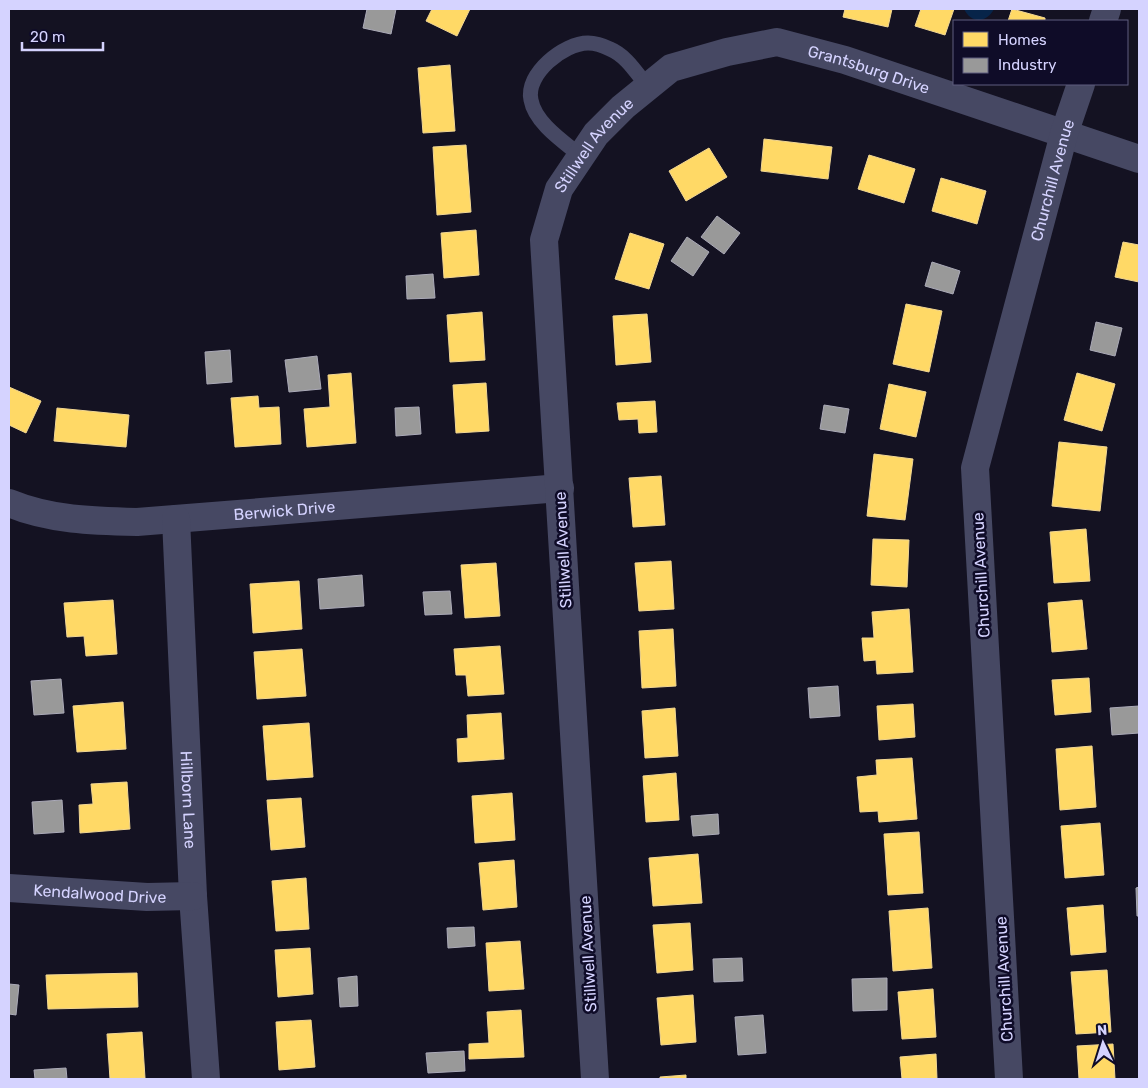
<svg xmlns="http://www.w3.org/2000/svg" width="1148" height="1088" viewBox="0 0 1148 1088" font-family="Rubik,sans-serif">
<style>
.water{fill:#072449}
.homes{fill:#ffd966;stroke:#f2d794}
.industry{fill:#999;stroke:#abaab8}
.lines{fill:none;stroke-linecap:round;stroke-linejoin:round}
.lane{stroke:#464863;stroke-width:15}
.street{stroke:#464863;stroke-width:28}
.labels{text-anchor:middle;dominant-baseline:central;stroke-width:5;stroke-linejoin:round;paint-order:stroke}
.street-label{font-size:16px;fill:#d5d3ff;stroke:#0f0c28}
</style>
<rect width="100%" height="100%" fill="#141222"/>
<!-- water -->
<path class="water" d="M964,9h30c-7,14 -23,15 -30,0z"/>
<!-- homes -->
<path class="homes" d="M432,9h38l-13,27 -31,-15z
M845,9h47l-4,18 -45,-10z
M921,9h33l-9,26 -30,-9z
M1012,9l33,9v3h-37z
M450,65l5,66 -32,2 -5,-65z
M764,139l68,8 -4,32 -67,-8z
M466,145l5,67 -34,3 -4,-68z
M709,148l18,29 -41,24 -17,-30z
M869,155l46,14 -11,34 -46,-14z
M941,178l45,13 -9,33 -45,-13z
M476,230l3,45 -35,3 -3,-45z
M630,233l34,11 -15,45 -34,-10z
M1123,242l16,3v37l-24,-5z
M906,304l36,7 -13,61 -36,-8z
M482,312l3,48 -35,2 -3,-47z
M647,314l4,48 -35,3 -3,-49z
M351,373l5,70 -49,4 -3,-38 26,-2 -2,-32z
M1077,373l38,11 -13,47 -38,-11z
M486,383l3,48 -33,2 -3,-48z
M889,384l37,8 -10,45 -36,-8z
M9,387l32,14 -15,32 -17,-8z
M258,396l1,12 20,-1 2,37 -46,3 -4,-49z
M655,401l2,31 -18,1 -1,-14 -19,1 -2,-17z
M57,408l72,7 -3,32 -72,-6z
M1059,442l48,5 -7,64 -48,-5z
M874,454l39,5 -8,61 -38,-4z
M661,476l4,49 -32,2 -4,-49z
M1086,529l4,52 -36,2 -4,-51z
M873,539l36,1 -2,47 -36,-2z
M671,561l3,48 -35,2 -4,-48z
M496,563l4,53 -35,2 -4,-53z
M299,581l3,48 -49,4 -3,-49z
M113,600l4,54 -31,2 -2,-20 -17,1 -3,-34z
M1082,600l5,49 -35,3 -4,-49z
M909,609l4,63 -36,2 -1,-14 -12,1 -2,-23h12l-2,-26z
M673,629l3,57 -34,2 -3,-57z
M500,646l4,48 -36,2 -2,-21h-10l-2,-26z
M302,649l4,47 -49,3 -3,-47z
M1089,678l2,34 -36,3 -3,-35z
M123,702l3,47 -49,3 -4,-46z
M913,704l2,33 -36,3 -2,-34z
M675,708l3,48 -33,2 -3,-47z
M501,713l3,46 -46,3 -1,-23 11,-1 -1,-23z
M309,723l4,54 -46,3 -4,-54z
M1092,746l4,61 -36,3 -4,-61z
M912,758l5,61 -38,3 -1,-11 -18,1 -3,-35 20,-2 -1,-15z
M676,773l3,47 -33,2 -3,-46z
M127,782l3,47 -50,4 -1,-28 14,-1 -2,-20z
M512,793l3,47 -40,3 -3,-47z
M301,798l4,49 -34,3 -4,-50z
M1100,823l4,52 -39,3 -4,-52z
M919,832l4,61 -35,2 -4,-61z
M698,854l4,49 -49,3 -4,-48z
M514,860l3,47 -34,3 -4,-47z
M306,878l3,51 -33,2 -4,-50z
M1103,905l3,47 -35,3 -4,-47z
M928,908l4,60 -39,3 -4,-60z
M690,923l3,47 -36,3 -4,-48z
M520,941l4,48 -35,2 -3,-48z
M310,948l3,46 -35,3 -3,-47z
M1107,970l4,62 -35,2 -5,-62z
M137,973l1,34 -90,2 -2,-34z
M933,989l3,48 -34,2 -4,-47z
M693,995l3,47 -35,3 -4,-47z
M521,1010l3,47 -55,2v-15l20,-1 -2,-31z
M311,1020l4,47 -36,3 -3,-48z
M142,1032l3,46 -35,1 -3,-45z
M1113,1044l2,35h-36l-2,-33z
M936,1054l1,25h-35l-2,-22z
M686,1075v4h-26v-2z"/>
<!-- industry -->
<path class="industry" d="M367,9h29l-5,25 -28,-6z
M717,216l23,17 -16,21 -23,-17z
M687,237l22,15 -16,24 -22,-15z
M932,262l28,9 -7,23 -28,-8z
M433,274l2,24 -28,1 -1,-23z
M1096,322l26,6 -7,28 -25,-6z
M230,350l2,32 -25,2 -2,-32z
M317,356l4,33 -32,3 -4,-32z
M824,405l25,4 -4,24 -25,-4z
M419,407l2,27 -25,2 -1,-28z
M362,575l2,31 -44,3 -2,-30z
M450,591l2,23 -27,1 -2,-23z
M61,679l3,34 -30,2 -3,-34z
M838,686l2,30 -30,2 -2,-30z
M1139,706v27l-27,2 -2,-27z
M62,800l2,32 -30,2 -2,-32z
M718,814l1,20 -26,2 -2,-20z
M1139,887v29h-2l-1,-28z
M474,927l1,19 -27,2 -1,-20z
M742,958l1,23 -29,1 -1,-23z
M357,976l1,30 -18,1 -2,-29z
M887,978v32l-34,1 -1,-32z
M9,984l10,1 -3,30 -7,-1z
M763,1015l3,38 -28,2 -3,-38z
M464,1051l1,20 -37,2 -2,-20z
M66,1068l1,11h-32l-1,-9z"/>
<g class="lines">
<!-- lane -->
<path class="lane" d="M581,156c-17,-14 -46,-33 -50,-56 -6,-26 33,-57 57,-57 7,0 16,3 22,6 17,7 27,25 38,38"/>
<!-- street -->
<g class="street">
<path d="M1103,21l4,-12"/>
<path id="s1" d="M9,503c41,17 84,18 128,19l423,-34"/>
<path id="s2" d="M176,519l17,377 13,183"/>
<path id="s3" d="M9,888l138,9 46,-1"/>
<path id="s4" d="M595,1079l-51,-839 15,-51 37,-55 27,-27 48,-39 56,-16 50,-10 68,18 294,99"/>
<path id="s5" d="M1009,1079l-34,-611 89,-334 17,-50"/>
</g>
</g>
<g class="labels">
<!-- street labels -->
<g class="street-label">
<text stroke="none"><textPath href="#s4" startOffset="1265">Grantsburg Drive</textPath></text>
<text stroke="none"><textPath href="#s4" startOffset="950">Stillwell Avenue</textPath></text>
<text stroke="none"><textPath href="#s5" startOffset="910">Churchill Avenue</textPath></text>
<text stroke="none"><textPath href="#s1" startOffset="278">Berwick Drive</textPath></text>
<text transform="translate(563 550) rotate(-93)">Stillwell Avenue</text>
<text transform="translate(981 575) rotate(-93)">Churchill Avenue</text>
<text stroke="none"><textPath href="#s2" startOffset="281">Hillborn Lane</textPath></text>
<text stroke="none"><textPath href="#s3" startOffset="91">Kendalwood Drive</textPath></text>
<text transform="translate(588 954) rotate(-93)">Stillwell Avenue</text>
<text transform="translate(1004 979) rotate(-93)">Churchill Avenue</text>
</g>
</g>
<!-- border -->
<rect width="1148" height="1088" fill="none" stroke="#d5d3ff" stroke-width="20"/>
<!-- legend -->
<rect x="953" y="20" width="175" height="65" fill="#0f0c28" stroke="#5e5c7e"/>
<rect x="963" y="32" width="25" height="15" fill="#ffd966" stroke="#5e5c7e"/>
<text x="998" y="45" font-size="15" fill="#d5d3ff">Homes</text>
<rect x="963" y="58" width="25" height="15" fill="#999999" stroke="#5e5c7e"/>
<text x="998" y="70" font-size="15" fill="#d5d3ff">Industry</text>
<!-- north arrow -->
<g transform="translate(1103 1043) rotate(356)" stroke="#0f0c28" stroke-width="4" paint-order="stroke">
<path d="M0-4L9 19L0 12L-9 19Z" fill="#d5d3ff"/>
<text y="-8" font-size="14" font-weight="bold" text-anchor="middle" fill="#d5d3ff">N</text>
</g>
<!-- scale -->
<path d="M22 42v8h81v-8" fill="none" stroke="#d5d3ff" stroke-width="2.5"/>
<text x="30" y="42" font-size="15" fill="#d5d3ff" stroke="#0f0c28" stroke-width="4" paint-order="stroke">20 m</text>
</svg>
